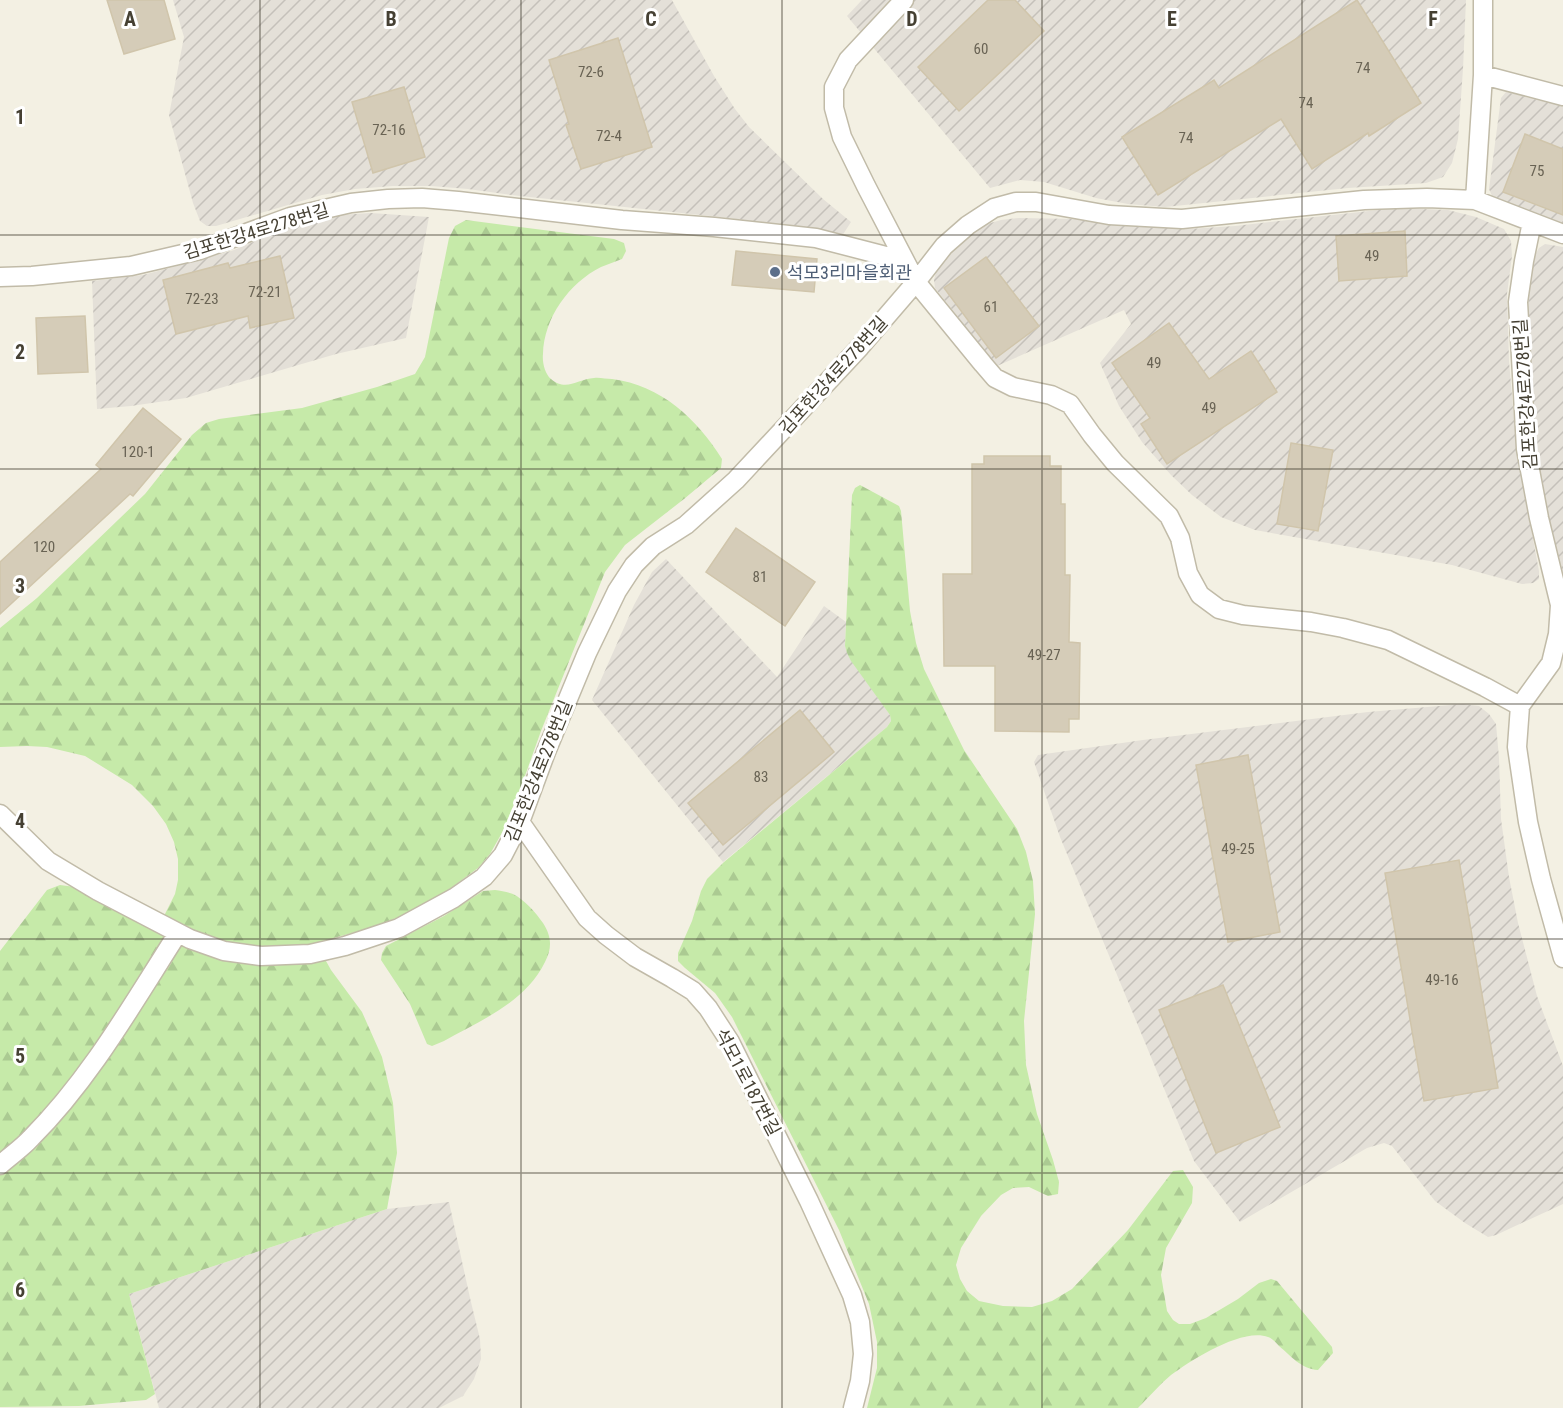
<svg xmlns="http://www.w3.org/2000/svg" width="1563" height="1408" viewBox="0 0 1563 1408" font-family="'Roboto Condensed','Noto Sans KR',sans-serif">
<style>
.industrial{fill:url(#industrial-furrows)}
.forest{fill:url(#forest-firs)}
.building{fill:#d5ccb8;stroke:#d0c5ab;stroke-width:1.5}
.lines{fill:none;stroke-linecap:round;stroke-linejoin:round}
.lane-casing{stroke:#c1bba8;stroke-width:21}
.lane{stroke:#fff;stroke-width:18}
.grid{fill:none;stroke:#454033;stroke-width:1.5;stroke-opacity:0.55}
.service-dot{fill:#5c6f8a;stroke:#fff;stroke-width:2}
.labels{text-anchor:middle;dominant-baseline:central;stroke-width:6;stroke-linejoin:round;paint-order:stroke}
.number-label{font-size:15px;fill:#696354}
.street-label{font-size:18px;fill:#454033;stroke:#fff}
.service-label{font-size:18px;fill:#4e5e75;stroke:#fff;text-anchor:start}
.grid-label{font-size:20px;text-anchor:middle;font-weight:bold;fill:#454033;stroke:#fff;stroke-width:6;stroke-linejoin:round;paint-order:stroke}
</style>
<defs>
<pattern id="industrial-furrows" width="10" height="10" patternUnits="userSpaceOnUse" patternTransform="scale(1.5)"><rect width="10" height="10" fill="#e4e0d8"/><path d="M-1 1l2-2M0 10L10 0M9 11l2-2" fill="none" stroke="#c5c1ba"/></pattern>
<pattern id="forest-firs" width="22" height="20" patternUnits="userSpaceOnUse" patternTransform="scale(1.5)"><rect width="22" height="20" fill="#c6eaa9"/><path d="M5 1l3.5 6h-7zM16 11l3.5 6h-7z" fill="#abca92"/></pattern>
</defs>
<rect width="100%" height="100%" fill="#f3f0e3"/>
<!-- industrial -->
<path class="industrial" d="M173,0h499l42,76 21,33 14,18 74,72 28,23 -9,14 -25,-5 -88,-13 -209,-22 -52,-7 -37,-3h-38l-38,3 -33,6 -106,31h-9l-7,-5 -7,-18 -24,-88 15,-78z
M862,0h604l-3,69 -5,70 -6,24 -9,14 -17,6 -78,5 -183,19 -37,-3 -32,-6 -52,-16 -24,-2 -30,8 -143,-172z
M1506,92l57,14v118l-64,-24 -7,-4 -3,-7 12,-91z
M1396,208l52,2 28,7 28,12 7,12 1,15 -5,38 2,67 8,92 22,118v8l-6,4 -11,1 -70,-19 -197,-35 -34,-13 -29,-22 -21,-20 -29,-33 -23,-36 -19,-43 31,-39 -7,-14 -127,56 -62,-78 -1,-8 2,-8 25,-31 10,-9 16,-8 14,-4 18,-2 57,1 50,7 63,3 46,-3z
M371,213l58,4 -23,121 -70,16 -150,44 -55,8 -34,3 -5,-128 51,-6 53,-14 38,-11 53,-22 28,-8 23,-5z
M1545,244l18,3v336l-21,-89 -7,-45 -9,-118 4,-46 5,-30 4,-7z
M666,559l111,118 47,-71 22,16 -1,23 2,8 43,62 1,6 -4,6 -164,135 -131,-162 42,-95 18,-33z
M1463,704l16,2 10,8 7,10 3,34 2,61 8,58 9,46 19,73 26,70v138l-67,31 -8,2 -23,-14 -30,-22 -43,-55 -8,-3 -17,5 -127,74 -46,-61 -134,-324 -26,-75 4,-7 105,-15 225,-28z
M449,1202l21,96 10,41 1,20 -7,20 -11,17 -24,12h-280l-30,-114 258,-85z"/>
<!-- forest -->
<path class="forest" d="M466,220l148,19 10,4 2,8 -4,8c-7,3 -14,5 -21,8 -32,16 -57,51 -58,87 -1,8 2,20 8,25 15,13 27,0 43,-1 5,-1 12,1 18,1 49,6 85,40 110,80l-1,9 -37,31 -59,46 -20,27 -64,159 -20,56 -18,44 -13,23 -12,14 -38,28 -31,17 -36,14 -57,16 15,27 31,42 20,45 11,46 4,50 -10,56 -258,85 26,100 -9,6 -67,6 -79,1v-456l47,-61 13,-5 15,2 36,22 46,21 18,-36 3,-14v-21l-4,-17 -8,-18 -13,-18 -21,-21 -47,-29 -38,-9 -20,-1 -27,1v-119l37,-30 108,-104 47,-59 14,-12 13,-4 83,-11 75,-21 38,-13 10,-17 24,-119 6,-12z
M860,485l39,21 2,5 9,100 6,32 8,26 40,81 53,79 9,23 7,29 2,33 -11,107 2,44 11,49 16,46 6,22 -1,12 -10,2 -19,-9 -16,1 -12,7 -20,21 -20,32 -5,17 4,14 7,12 12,10 24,5 29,1 20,-6 20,-12 56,-59 45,-59 10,-1 10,17 -1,16 -26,45 -5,27 6,36 6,9 6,4h11l16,-6 32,-19 21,-16 12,-4 6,2 55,66 1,6 -15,17c-17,-1 -27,-14 -39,-24 -3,-3 -7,-8 -11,-9 -25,-10 -77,23 -97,38 -12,10 -22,22 -33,33h-271l10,-40v-26l-8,-38 -30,-74 -107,-213 -17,-24 -30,-25 -7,-7v-8l14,-32 9,-30 6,-12 17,-17 163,-135 4,-6 -1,-6 -39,-54 -4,-8 -2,-7 7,-151 3,-7z
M495,890c6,1 13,2 18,4 12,6 23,19 30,29 9,14 9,25 2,39 -20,41 -64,58 -101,79l-12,5 -5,-2 -17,-40 -29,-44 1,-7 4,-7 58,-30 39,-25z"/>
<!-- building -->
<path class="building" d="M107,0h57l11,39 -51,15z
M988,0h27l29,31 -85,80 -41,-44z
M1357,0l64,103 -52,33 -1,-3 -56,36 -31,-50 -123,76 -36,-58 92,-57 5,8z
M618,38l34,109 -71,22 -15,-44 3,-1 -20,-64z
M404,87l21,70 -52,16 -21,-71z
M1525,134l38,15v66l-60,-23z
M1405,231l2,45 -68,5 -3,-45z
M736,251l81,8 -3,33 -82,-7z
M280,256l14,62 -44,10 -2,-12 -72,18 -13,-54 65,-17 2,5z
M986,257l53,69 -43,32 -52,-70z
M85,316l3,56 -50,2 -2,-56z
M1169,323l40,56 42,-28 26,41 -110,72 -26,-40 9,-6 -38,-55z
M143,408l38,31 -48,57 -3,-2 -130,120v-52l101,-93 -5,-4z
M1291,443l42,7 -15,81 -41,-7z
M984,456h66v10h11v38h4v71h5l-1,67 11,1 -1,76h-10v13l-74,-1v-65h-51l-1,-92h29v-110h12z
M736,528l79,54 -30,44 -79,-54z
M800,710l34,42 -111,93 -35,-42z
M1248,755l32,177 -52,10 -32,-177z
M1459,860l39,228 -74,13 -39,-228z
M1223,985l57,142 -64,26 -57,-143z"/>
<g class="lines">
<defs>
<path id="lane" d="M904,0l-56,60 -14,27v21l8,29 24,49 50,96 67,82 12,14 18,9 38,8 19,9 22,31 23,28 54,53 11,22 8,35 12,22 19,14 24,6 68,7 32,6 45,12 97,47 35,19 31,-43 7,-29 2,-29 -21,-87 -13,-69 -8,-147 6,-41 8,-39
M1483,75l80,21
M1475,200l8,-125v-75
M0,277l32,-1 99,-10 69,-16 90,-33 61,-14 37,-4 34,-1 36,3 164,19 92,7 102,11 89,23
M1520,706l-3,41 11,75 13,57 22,79
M0,814l48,47 50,30 92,48 34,12 37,5 49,-2 35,-8 54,-18 55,-30 30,-21 19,-22 17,-33 26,-70 41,-99 30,-62 17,-26 19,-19 33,-21 50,-45 124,-133 56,-65 28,-36 24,-21 26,-17 22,-6h20l73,13 73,4 182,-19 63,-2 48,2 88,34
M520,822l67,96 19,17 29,22 37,21 21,13 15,17 22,34 79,159 43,94 8,27 3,32 -3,27 -7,27
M0,1165c10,-9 22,-17 31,-27 60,-60 102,-135 147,-205"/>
</defs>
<!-- lane casing -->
<use href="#lane" class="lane-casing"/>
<!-- lane -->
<use href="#lane" class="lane"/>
</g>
<!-- grid -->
<path class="grid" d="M260,0v1408M521,0v1408M782,0v1408M1042,0v1408M1302,0v1408M0,235h1563M0,469h1563M0,704h1563M0,939h1563M0,1173h1563"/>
<!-- markers -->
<circle class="service-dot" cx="775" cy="272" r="6"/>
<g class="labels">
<!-- number labels -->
<g class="number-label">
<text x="981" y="49">60</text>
<text x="1363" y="68">74</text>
<text x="591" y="72">72-6</text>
<text x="1306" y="103">74</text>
<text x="389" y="130">72-16</text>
<text x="609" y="136">72-4</text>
<text x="1186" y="138">74</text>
<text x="1537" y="171">75</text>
<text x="1372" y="256">49</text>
<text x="265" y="292">72-21</text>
<text x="202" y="299">72-23</text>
<text x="991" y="307">61</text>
<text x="1154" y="363">49</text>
<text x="1209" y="408">49</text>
<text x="138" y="452">120-1</text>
<text x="44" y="547">120</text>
<text x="760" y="577">81</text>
<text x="1044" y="655">49-27</text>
<text x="761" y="777">83</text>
<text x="1238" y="849">49-25</text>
<text x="1442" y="980">49-16</text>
</g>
<!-- street labels -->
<g class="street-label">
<text transform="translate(256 231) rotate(-17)">김포한강4로278번길</text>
<text transform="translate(833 375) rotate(-48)">김포한강4로278번길</text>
<text transform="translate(1525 394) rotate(-94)">김포한강4로278번길</text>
<text transform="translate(538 771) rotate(-68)">김포한강4로278번길</text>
<text transform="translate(748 1082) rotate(62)">석모1로187번길</text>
</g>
<!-- service labels -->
<g class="service-label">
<text x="787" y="272">석모3리마을회관</text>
</g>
</g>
<g class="grid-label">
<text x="130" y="26">A</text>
<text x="391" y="26">B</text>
<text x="651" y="26">C</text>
<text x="912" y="26">D</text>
<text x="1172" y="26">E</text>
<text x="1433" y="26">F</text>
<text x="20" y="124">1</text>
<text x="20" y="359">2</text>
<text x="20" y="593">3</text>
<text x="20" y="828">4</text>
<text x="20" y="1063">5</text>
<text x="20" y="1297">6</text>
</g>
</svg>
